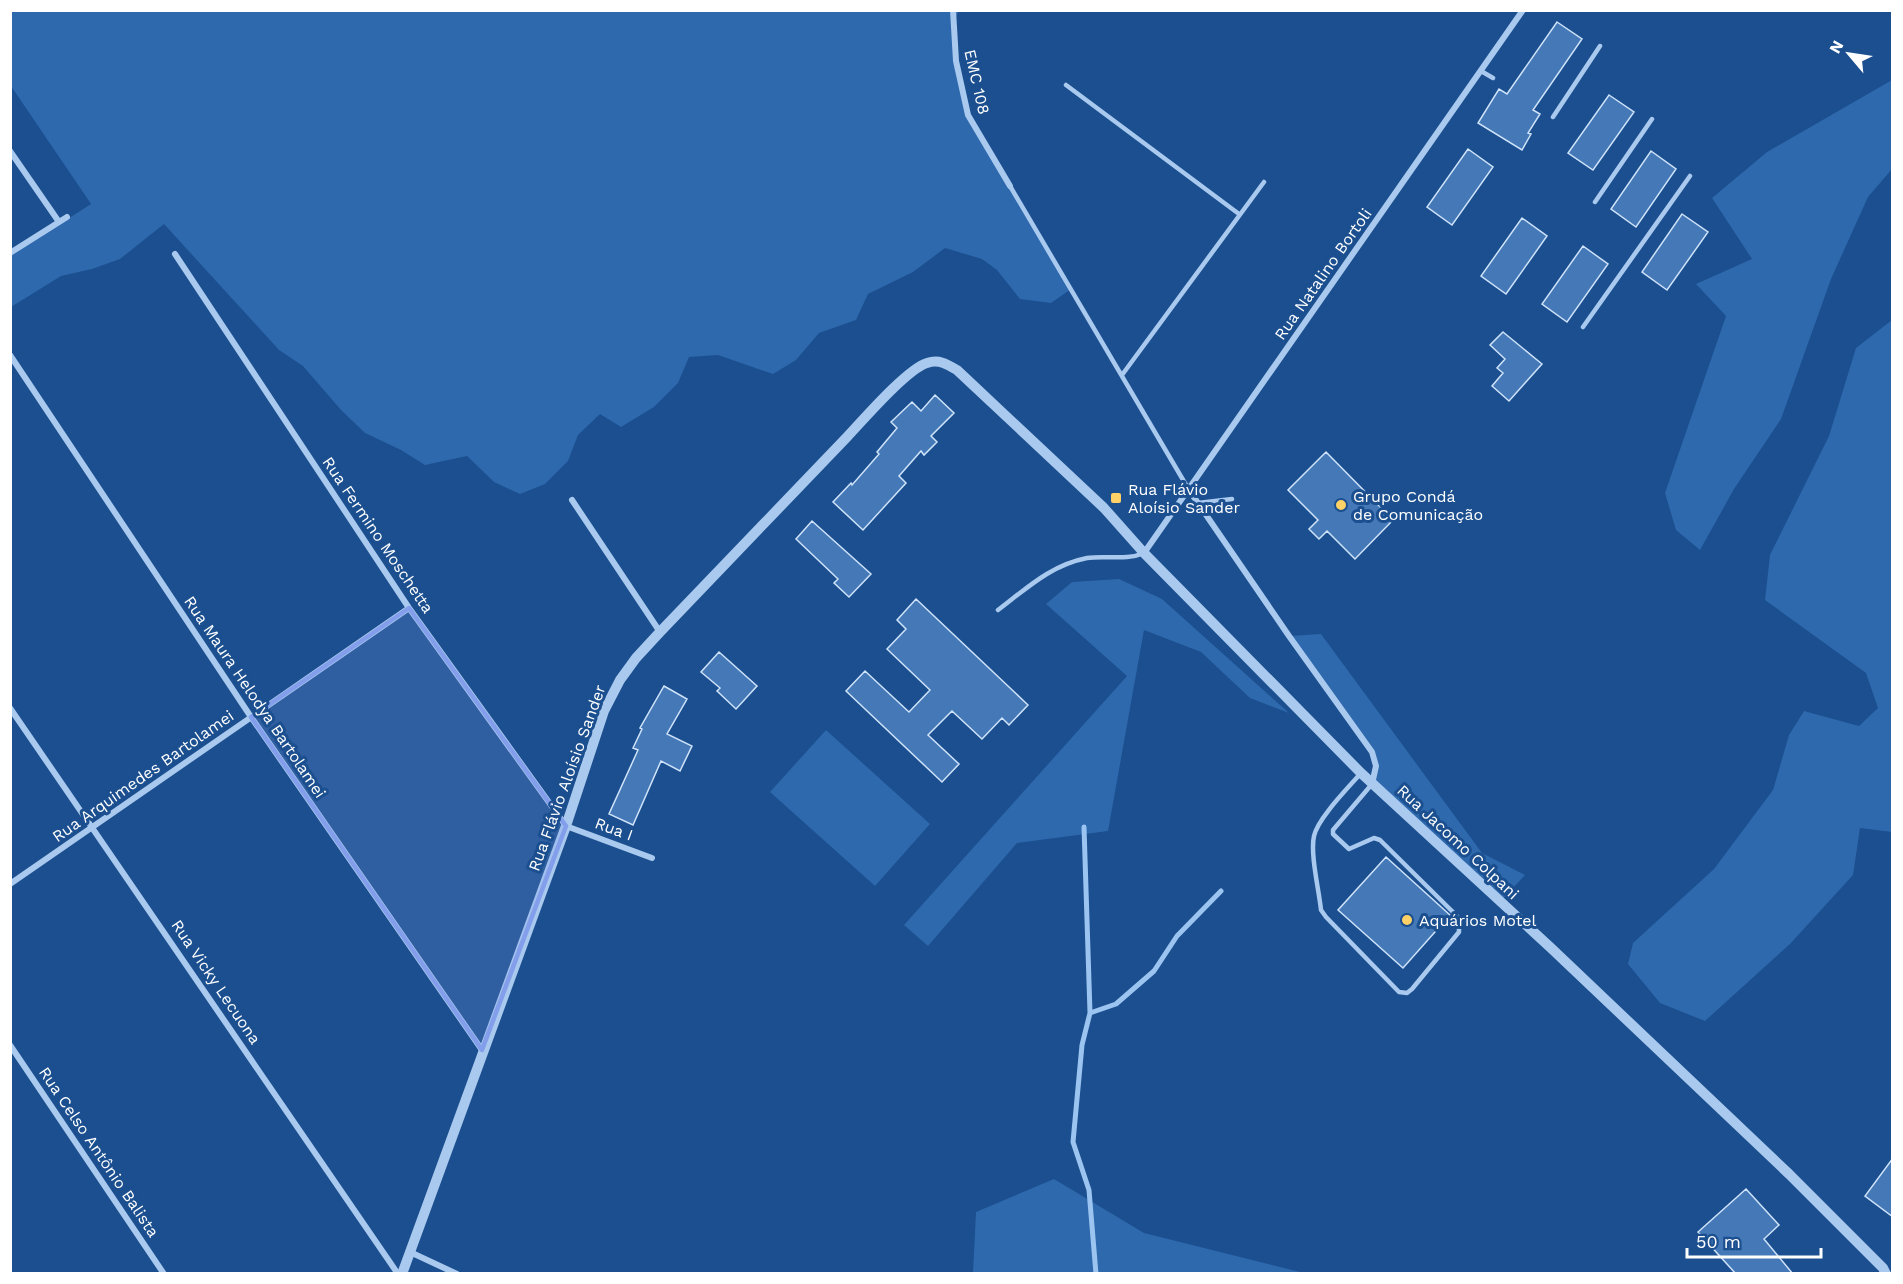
<svg xmlns="http://www.w3.org/2000/svg" width="1903" height="1284" viewBox="0 0 1903 1284" font-family="'Work Sans',sans-serif">
<style>
.green{fill:#2e69ad}
.lines{fill:none;stroke-linecap:round;stroke-linejoin:round}
.stream{stroke:#9cc4f0;stroke-width:5}
.building{fill:#4478b7;stroke:#cfe3fa;stroke-width:1.5}
.service{stroke:#a9c9ee;stroke-width:4.5}
.minor{stroke:#a9c9ee;stroke-width:6}
.tertiary{stroke:#a9c9ee;stroke-width:10}
.marked{fill:#839eea;fill-opacity:0.2;stroke:#839eea;stroke-width:4.5;stroke-linejoin:round}
.poi-dot{fill:#ffd166;stroke:#1b4f8f;stroke-width:2}
.labels{text-anchor:middle;dominant-baseline:central;stroke-width:6;stroke-linejoin:round;paint-order:stroke}
.street-label{font-size:16px;fill:#fff;stroke:#1b4f8f}
.poi-label{font-size:16px;fill:#fff;stroke:#1b4f8f;text-anchor:start}
</style>
<rect width="100%" height="100%" fill="#1b4f8f"/>
<!-- green -->
<path class="green" d="M11,10l948,1 -5,9 2,41 12,54 103,174 -20,14 -31,-4 -23,-29 -15,-11 -37,-11 -32,24 -45,22 -12,26 -37,13 -23,27 -23,14 -55,-19 -29,2 -11,26 -24,24 -33,20 -21,-13 -22,21 -10,26 -23,23 -25,10 -26,-12 -27,-26 -42,9 -24,-15 -36,-17 -24,-23 -38,-44 -24,-16 -115,-126 -44,35 -28,10 -31,7 -50,31v-52l80,-51 -80,-118z
M1892,80v89l-24,28 -37,82 -50,140 -47,70 -34,61 -24,-20 -11,-37 61,-177 -30,-32 56,-25 -40,-61 55,-46z
M1892,320v512l-32,-4 -7,47 -63,69 -85,77 -45,-18 -32,-39 5,-21 81,-74 59,-79 16,-55 15,-24 55,15 19,-18 -12,-35 -101,-73 5,-45 59,-119 27,-88z
M1119,579l43,20 127,114 -39,-15 -49,-46 -57,-22 -36,201 -91,12 -89,103 -24,-21 223,-249 -81,-72 26,-22z
M1321,634l161,219 43,22 -25,27 -128,-118 4,-18 -4,-14 -83,-116z
M826,730l104,94 -55,62 -105,-94z
M1054,1179l90,54 160,40h-331l3,-61z"/>
<g class="lines">
<!-- stream -->
<path class="stream" d="M1084,827l6,186 -8,32 -9,97 16,48 7,84
M1090,1013l26,-9 38,-33 23,-35 44,-45"/>
</g>
<!-- building -->
<path class="building" d="M1557,22l25,17 -49,71 7,4 -12,19 3,1 -9,16 -44,-27 21,-34 8,5z
M1609,95l25,17 -41,58 -25,-17z
M1468,149l25,18 -41,58 -25,-18z
M1651,151l25,18 -40,58 -25,-18z
M1682,214l26,18 -41,58 -25,-18z
M1522,218l25,18 -41,58 -25,-18z
M1583,246l25,18 -41,58 -25,-18z
M1503,332l39,32 -33,37 -17,-15 11,-13 -6,-5 8,-9 -15,-14z
M935,395l19,18 -23,23 6,6 -13,13 -3,-4 -22,25 7,7 -43,47 -30,-28 18,-19 1,2 27,-31 -2,-2 20,-24 -6,-6 21,-20 9,9z
M1326,452l67,68 -38,39 -28,-28 -8,8 -10,-10 9,-9 -30,-30z
M812,521l59,53 -22,23 -15,-14 4,-4 -42,-40z
M916,599l112,106 -19,20 -7,-7 -20,21 -30,-28 -24,24 31,29 -17,18 -96,-91 19,-20 44,41 21,-22 -43,-41 19,-20 -9,-9z
M719,652l38,34 -21,23 -19,-18 3,-3 -19,-16z
M664,686l23,13 -20,35 25,12 -12,25 -19,-10 -28,64 -24,-11 29,-64 -5,-2 9,-19 -2,-1z
M1386,857l64,58 -47,53 -65,-58z
M1893,1158v59l-28,-21z
M1746,1189l33,36 -15,14 29,35h-57l-38,-42z"/>
<g class="lines">
<!-- service -->
<path class="service" d="M1481,71l12,7
M1066,85l173,129
M1553,117l47,-71
M1010,186l179,304
M1595,202l57,-83
M1583,327l107,-151
M1122,375l142,-193
M1198,503l34,-4
M998,610c29,-22 53,-45 89,-52 19,-3 39,3 57,-5
M1361,773c-13,15 -43,45 -47,63 -4,18 5,54 7,74l5,7 73,75 8,1 5,-4 47,-57v-14l-79,-78 -6,-2 -25,11 -16,-15v-4l39,-46"/>
<!-- minor -->
<path class="minor" d="M953,10l3,51 12,54 42,71
M10,151l49,71
M10,253l57,-36
M175,254l234,354 157,218 86,32
M10,355l241,362 231,333
M1189,490l100,146 83,116 4,14 -4,18
M572,500l88,132
M1144,553l379,-543
M10,708l388,566
M10,884l399,-276
M10,1045l154,229
M410,1252l47,22"/>
<!-- tertiary -->
<path class="tertiary" d="M402,1274l164,-448 38,-115 16,-31 16,-22 24,-26c62,-65 124,-130 187,-195 16,-17 60,-68 80,-74 12,-4 20,1 30,7l147,138 40,45 217,220 190,175 238,226 94,94 3,6"/>
</g>
<!-- marked area -->
<path class="marked" d="M409,608l157,218 -84,224 -231,-333z"/>
<!-- markers -->
<g class="poi-dot">
<rect x="1110" y="492" width="12" height="12" rx="3"/>
<circle cx="1341" cy="505" r="6"/>
<circle cx="1407" cy="920" r="6"/>
</g>
<g class="labels">
<!-- street labels -->
<g class="street-label">
<text transform="translate(977 82) rotate(77)">EMC 108</text>
<text transform="translate(1323 274) rotate(-55)">Rua Natalino Bortoli</text>
<text transform="translate(378 535) rotate(56)">Rua Fermino Moschetta</text>
<text transform="translate(255 697) rotate(56)">Rua Maura Helodya Bartolamei</text>
<text transform="translate(143 776) rotate(-35)">Rua Arquimedes Bartolamei</text>
<text transform="translate(567 778) rotate(-70)">Rua Flávio Aloísio Sander</text>
<text transform="translate(614 829) rotate(20)">Rua I</text>
<text transform="translate(1458 842) rotate(43)">Rua Jacomo Colpani</text>
<text transform="translate(216 982) rotate(56)">Rua Vicky Lecuona</text>
<text transform="translate(99 1152) rotate(56)">Rua Celso Antônio Balista</text>
</g>
<!-- poi labels -->
<g class="poi-label">
<text x="1128" y="489">Rua Flávio<tspan x="1128" dy="18">Aloísio Sander</tspan></text>
<text x="1353" y="496">Grupo Condá<tspan x="1353" dy="18">de Comunicação</tspan></text>
<text x="1419" y="920">Aquários Motel</text>
</g>
</g>
<!-- border -->
<rect width="1903" height="1284" fill="none" stroke="#ffffff" stroke-width="24"/>
<!-- north arrow -->
<g transform="translate(1849 54) rotate(299)" stroke="#1b4f8f" stroke-width="4.5" paint-order="stroke">
<path d="M0-4.5L10 22L0 15L-10 22Z" fill="#ffffff"/>
<text y="-9" font-size="16" font-weight="bold" text-anchor="middle" fill="#ffffff">N</text>
</g>
<!-- scale -->
<path d="M1687 1248v9h134v-9" fill="none" stroke="#ffffff" stroke-width="3"/>
<text x="1696" y="1248" font-size="18" fill="#ffffff" stroke="#1b4f8f" stroke-width="4.5" paint-order="stroke">50 m</text>
</svg>
